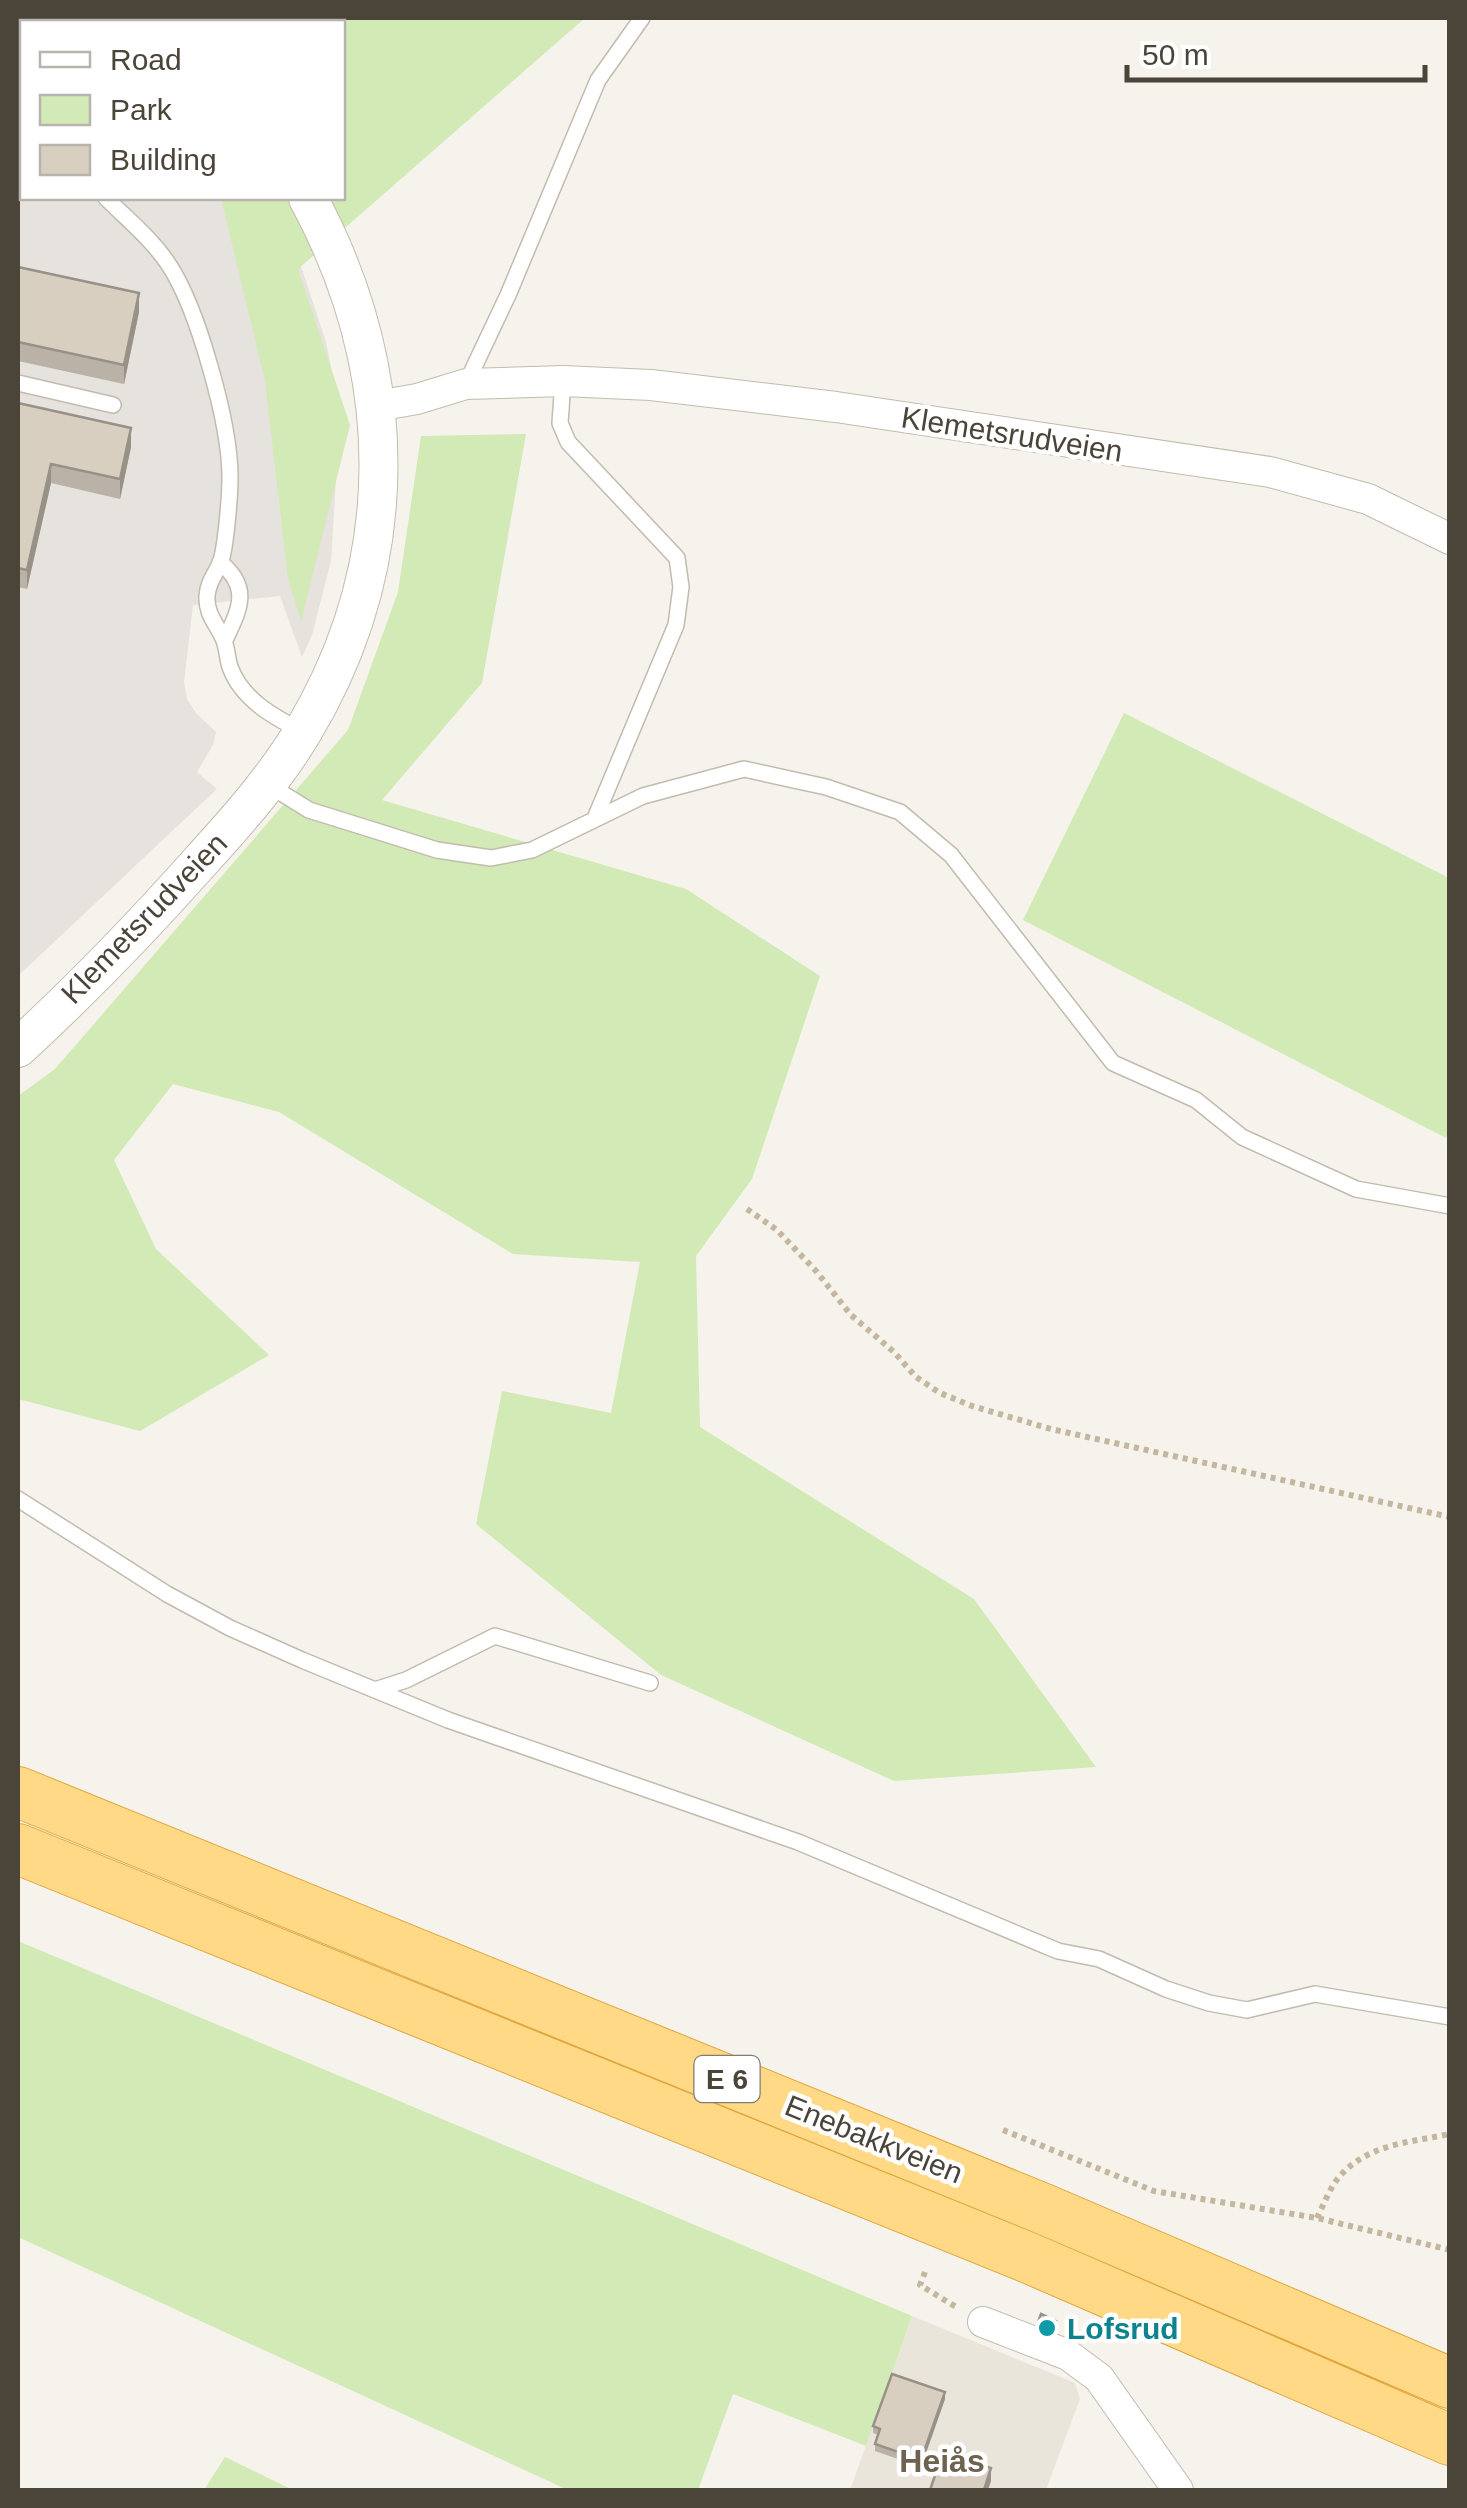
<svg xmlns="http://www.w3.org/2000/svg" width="1467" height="2508" viewBox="0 0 1467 2508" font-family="Arial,sans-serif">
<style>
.residential{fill:#eae5da}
.industrial{fill:#e6e2dd}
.green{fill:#d2eab5}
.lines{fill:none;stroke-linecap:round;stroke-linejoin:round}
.service-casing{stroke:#c2bbae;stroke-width:18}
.minor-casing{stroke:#c2bbae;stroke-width:32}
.tertiary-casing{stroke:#c2bbae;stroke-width:40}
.trunk-casing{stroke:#e0a43c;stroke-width:52}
.path{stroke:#c4b79f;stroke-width:6;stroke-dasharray:5 5;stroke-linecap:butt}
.service{stroke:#fff;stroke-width:15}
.minor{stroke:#fff;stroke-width:30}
.tertiary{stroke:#fff;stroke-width:38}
.trunk{stroke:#ffd985;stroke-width:50}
.wall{fill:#bab2a6}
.shaded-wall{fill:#979187}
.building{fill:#d8cfc1;stroke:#979187;stroke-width:2.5}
.culture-dot{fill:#0f9aa8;stroke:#fff;stroke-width:4}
.labels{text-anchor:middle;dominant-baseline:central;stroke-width:9;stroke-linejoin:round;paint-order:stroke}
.shield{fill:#fff;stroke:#817c74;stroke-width:2.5}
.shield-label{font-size:28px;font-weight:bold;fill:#4b4439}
.street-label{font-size:30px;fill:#4b4439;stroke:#fff}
.culture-label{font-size:30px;font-weight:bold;fill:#0d838f;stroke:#fff;text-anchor:start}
.neighbourhood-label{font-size:32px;font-weight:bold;fill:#6e6250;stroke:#fff}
</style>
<rect width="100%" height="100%" fill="#f6f3ec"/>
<!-- residential -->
<path class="residential" d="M912,2316l163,67 5,16 -34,91h-196z"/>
<!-- industrial -->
<path class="industrial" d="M18,18h16l-12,4v176h221l57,65 26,79 12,60 1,29 -8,130 -19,74 -10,22 -22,-61 -87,9 -9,77 3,17 9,14 20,19 -3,13 -16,27 20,17 -199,187z"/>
<!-- green -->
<path class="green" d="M18,18h567l-287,251 52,156 -49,196 -13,-43 -23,-197 -44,-183h121v-176h-320v11l-4,-2z
M526,434l-44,249 -100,117 304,89 134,87 -68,203 -56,77 4,171 274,172 122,168 -202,14 -233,-106 -185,-151 26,-133 109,22 29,-151 -127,-8 -234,-142 -106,-28 -59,76 42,89 113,106 -129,76 -122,-32v-303l37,-27 293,-339 50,-138 23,-156z
M1124,713l325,165 1,252 -4,8 -423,-218z
M18,1941l894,375 -46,130 -133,-52 -35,96h-130l-550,-253z
M225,2457l68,33h-89z"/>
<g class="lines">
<defs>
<path id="service" d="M18,118l4,4
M18,152l4,-8
M106,198c21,21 46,41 63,67 29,44 61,159 61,212 0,19 -4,67 -9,84 -5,13 -13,20 -14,35 -1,18 9,27 16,42 4,8 4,20 7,29 12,33 44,50 73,65
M563,381l-3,42 8,19 109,116 4,29 -5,38 -80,191
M18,383l95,22
M466,384l42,-89 90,-215 44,-62
M220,562c31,26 20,46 5,78
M267,784l42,26 128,40 54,8 41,-8 111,-54 101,-27 82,18 74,25 51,43 162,208 83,37 46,37 114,52 94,17
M18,1499l149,95 63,34 72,32 146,60 350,122 260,109 41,8 67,30 43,14 38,7 68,-16 135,23
M375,1690l31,-10 89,-44 155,47"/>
<path id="minor" d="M377,406l40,-7 49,-15 97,-3 88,4 185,22 434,65 98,27 82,40
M983,2322l85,33 31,23 79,112"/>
<path id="tertiary" d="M175,18l4,4
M18,1048c63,-58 123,-120 180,-184 38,-42 75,-83 104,-131 103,-171 99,-362 6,-535"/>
<path id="trunk" d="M18,1792l1028,418 404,173
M18,1849l1011,409 421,182"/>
</defs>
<!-- service casing -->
<use href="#service" class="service-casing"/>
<!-- minor casing -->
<use href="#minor" class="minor-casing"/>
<!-- tertiary casing -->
<use href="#tertiary" class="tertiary-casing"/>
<!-- trunk casing -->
<use href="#trunk" class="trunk-casing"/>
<!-- path -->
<path class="path" d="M747,1209l30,21 39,41 35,44 43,37 22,25 24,16 32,13 79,23 399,88
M1003,2130l151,61 163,27 133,32
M1317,2218c7,-14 13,-31 23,-42 28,-32 71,-34 110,-42
M925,2272l-5,13 36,22"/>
<!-- service -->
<use href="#service" class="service"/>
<!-- minor -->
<use href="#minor" class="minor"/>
<!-- tertiary -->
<use href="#tertiary" class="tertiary"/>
<!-- trunk -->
<use href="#trunk" class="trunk"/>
</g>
<!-- wall -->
<path class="wall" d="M18,267l121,45 -15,72 -106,-23z
M18,403l113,44 -11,52 -69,-16 -24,106 -9,-2z
M1038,2322l18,5 -4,8 -14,-6z
M945,2399l-24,68 -46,-16v-7l3,-9 -5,-2v-7z"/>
<!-- shaded-wall -->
<path class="shaded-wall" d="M139,293v19l-15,72v-19z
M131,428v19l-11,52v-20z
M51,464v19l-24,106v-19z
M945,2392v7l-24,68v-7z
M991,2468v13l-3,9h-4z"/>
<!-- building -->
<path class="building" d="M18,267l121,26 -15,72 -106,-23z
M18,403l113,25 -11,51 -69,-15 -24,106 -9,-2z
M1041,2314l15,7 -4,7 -14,-6z
M892,2374l53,18 -24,68 -46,-16 5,-15 -7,-3z
M943,2452l48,16 -7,22h-54z"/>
<!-- markers -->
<circle class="culture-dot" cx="1047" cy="2328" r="10"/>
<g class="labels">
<!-- shield labels -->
<rect class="shield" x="694.5" y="2056" width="65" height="46" rx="8"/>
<g class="shield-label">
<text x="727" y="2079">E 6</text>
</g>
<!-- street labels -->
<g class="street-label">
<text transform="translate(1012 434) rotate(9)">Klemetsrudveien</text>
<text transform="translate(144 918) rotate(-46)">Klemetsrudveien</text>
<text transform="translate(874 2139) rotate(22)">Enebakkveien</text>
</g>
<!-- culture labels -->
<g class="culture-label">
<text x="1067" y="2328">Lofsrud</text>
</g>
<!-- neighbourhood labels -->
<g class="neighbourhood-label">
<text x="942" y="2461">Heiås</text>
</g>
</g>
<!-- border -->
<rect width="1467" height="2508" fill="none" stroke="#4b4439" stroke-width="40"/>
<!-- legend -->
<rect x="20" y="20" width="325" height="180" fill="#ffffff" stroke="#b7b4b0" stroke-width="2.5"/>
<rect x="40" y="52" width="50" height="15" fill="#ffffff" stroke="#b7b4b0" stroke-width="2.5"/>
<text x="110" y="70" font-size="30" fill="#4b4439">Road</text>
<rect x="40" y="95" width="50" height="30" fill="#d2eab5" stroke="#b7b4b0" stroke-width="2.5"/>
<text x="110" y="120" font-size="30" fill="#4b4439">Park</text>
<rect x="40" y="145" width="50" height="30" fill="#d8cfc1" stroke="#b7b4b0" stroke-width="2.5"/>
<text x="110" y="170" font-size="30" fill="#4b4439">Building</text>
<!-- scale -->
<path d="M1127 65v15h298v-15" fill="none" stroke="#4b4439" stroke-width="5"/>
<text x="1142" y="65" font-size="30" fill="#4b4439" stroke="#ffffff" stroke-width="8" paint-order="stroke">50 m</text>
</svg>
